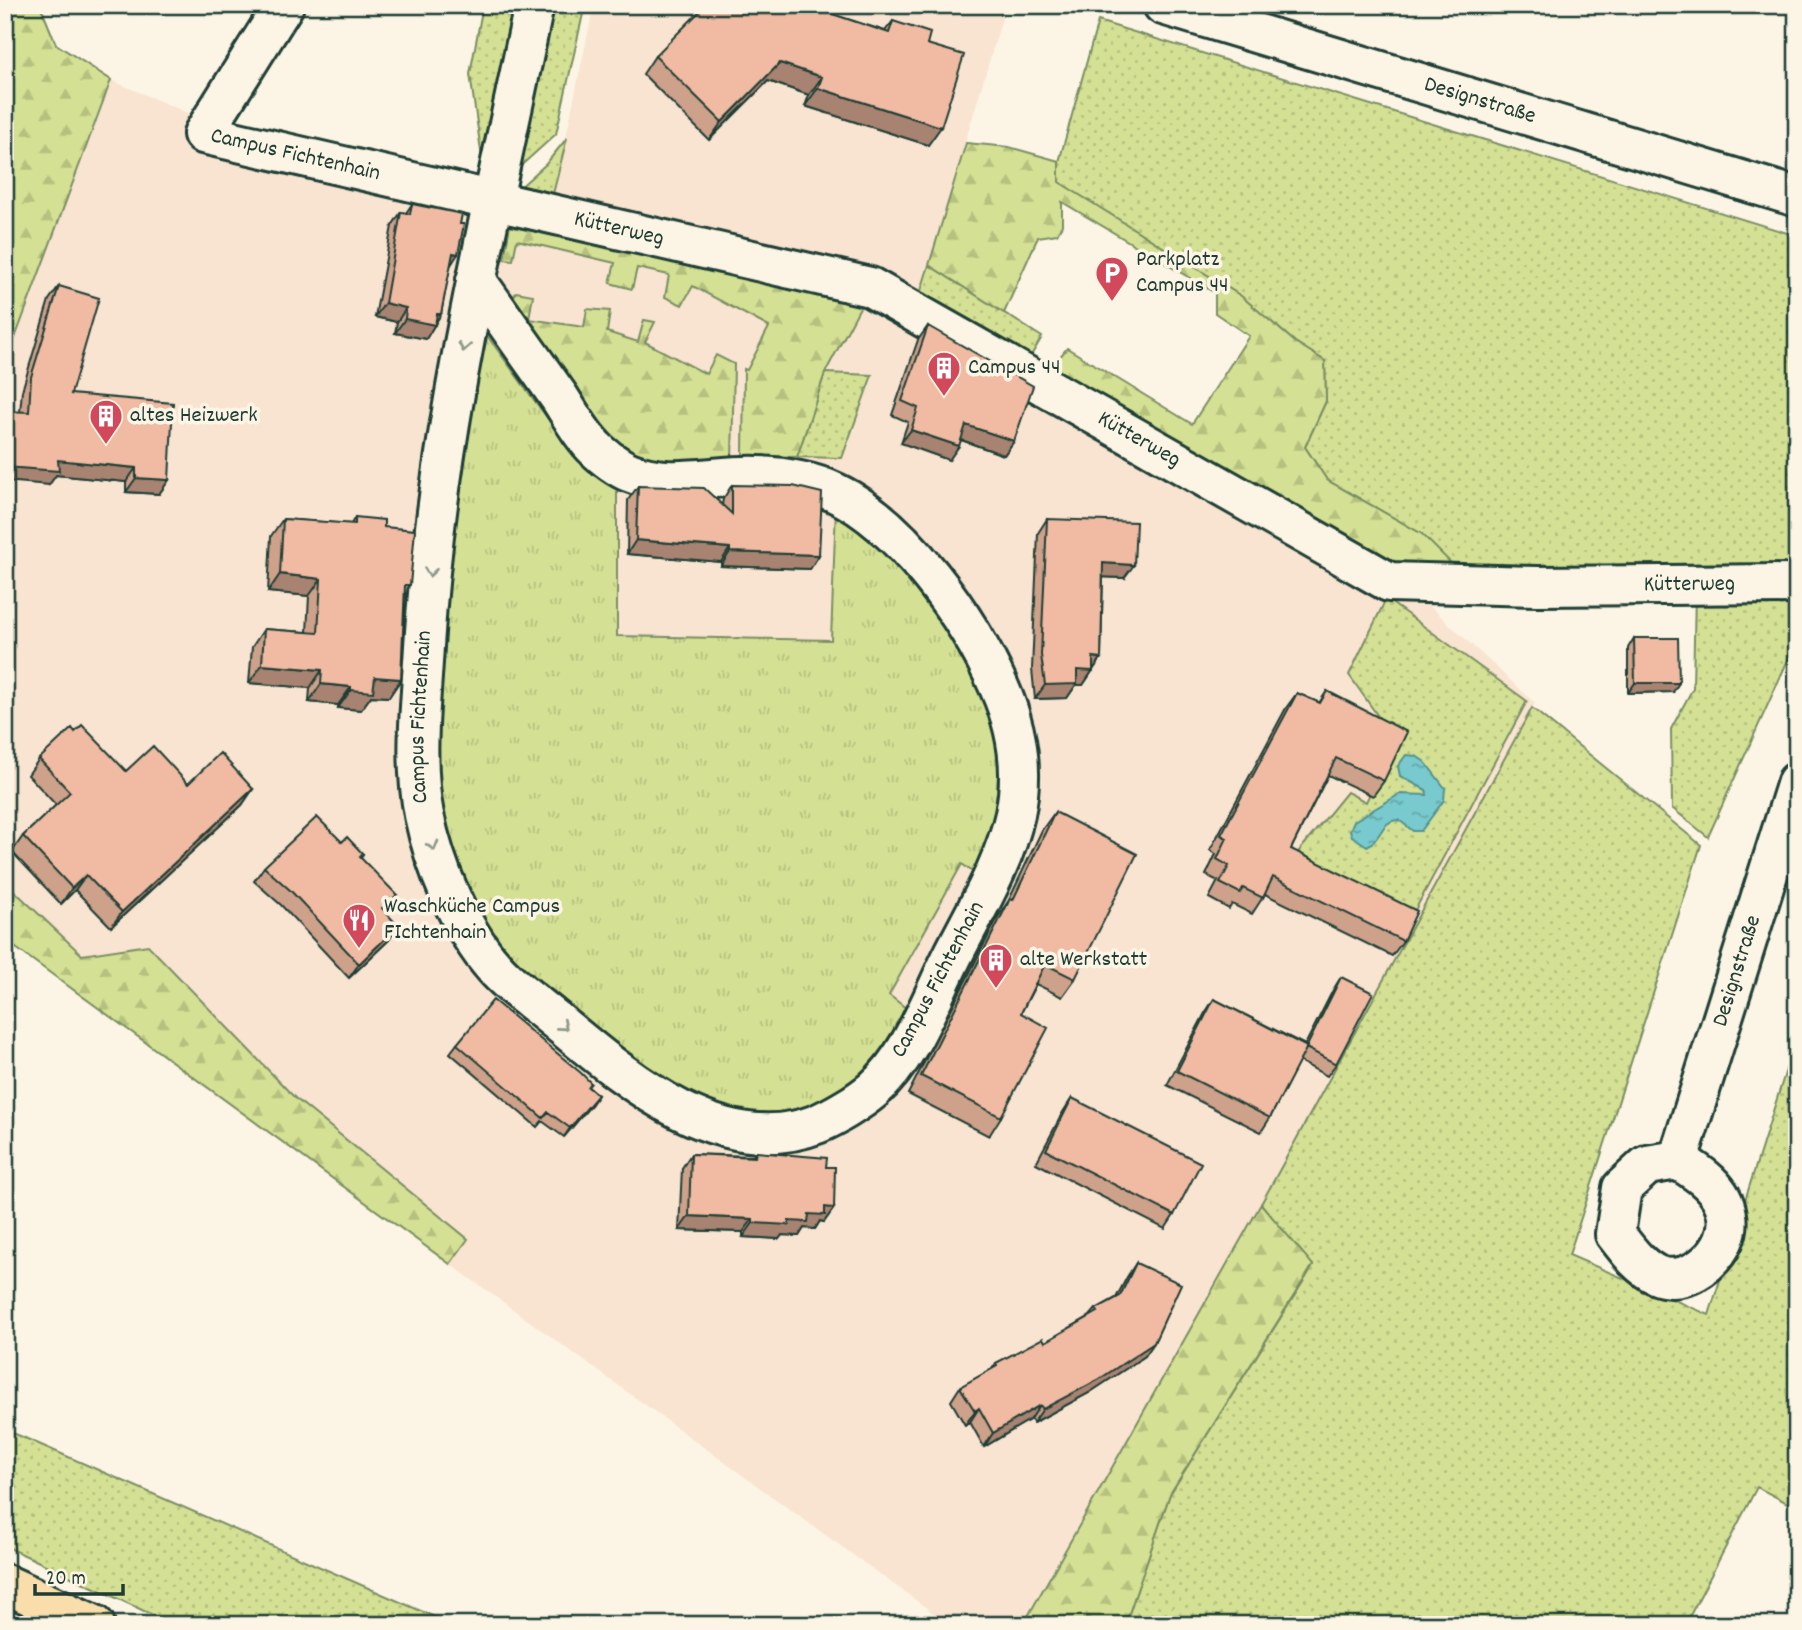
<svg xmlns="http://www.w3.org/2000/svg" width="1802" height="1630" viewBox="0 0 1802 1630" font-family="Dekko,sans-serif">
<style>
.built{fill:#f8e4d1}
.grass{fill:url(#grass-dots);stroke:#7a8e64;stroke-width:2}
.forest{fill:url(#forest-firs);stroke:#7a8e64;stroke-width:2}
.park{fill:url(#park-tufts);stroke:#7a8e64;stroke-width:2}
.water{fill:url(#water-ripples);stroke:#549290;stroke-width:2}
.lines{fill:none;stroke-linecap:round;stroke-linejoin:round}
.minor-casing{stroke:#1f3d34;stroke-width:44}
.highway-casing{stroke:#1f3d34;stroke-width:44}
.minor{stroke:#fcf5e5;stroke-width:38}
.highway{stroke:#f9deab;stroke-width:38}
.wall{fill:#cea18b;stroke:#1f3d34;stroke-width:2}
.shaded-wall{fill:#a88371;stroke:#1f3d34;stroke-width:2}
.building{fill:#f0bba2;stroke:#1f3d34;stroke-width:2}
.oneway{stroke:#8e998c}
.labels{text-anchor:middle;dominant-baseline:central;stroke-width:7;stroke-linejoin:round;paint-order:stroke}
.street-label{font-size:23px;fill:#1f3d34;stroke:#fcf5e5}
.poi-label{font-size:23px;fill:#1f3d34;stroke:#fcf5e5;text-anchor:start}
</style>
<defs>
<pattern id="grass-dots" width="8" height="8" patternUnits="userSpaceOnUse" patternTransform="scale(1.75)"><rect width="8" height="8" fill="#d4e093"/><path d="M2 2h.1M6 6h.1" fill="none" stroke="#b6c17f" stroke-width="1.8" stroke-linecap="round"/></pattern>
<pattern id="forest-firs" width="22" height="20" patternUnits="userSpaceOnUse" patternTransform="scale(1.75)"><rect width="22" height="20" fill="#d4e093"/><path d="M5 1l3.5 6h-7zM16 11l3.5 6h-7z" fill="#b6c17f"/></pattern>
<pattern id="park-tufts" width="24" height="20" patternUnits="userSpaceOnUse" patternTransform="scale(1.75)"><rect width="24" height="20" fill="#d4e093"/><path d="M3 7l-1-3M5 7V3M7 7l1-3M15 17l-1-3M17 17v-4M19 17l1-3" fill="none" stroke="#b6c17f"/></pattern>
<pattern id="water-ripples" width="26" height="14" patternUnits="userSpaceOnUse" patternTransform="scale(1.75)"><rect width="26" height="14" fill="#78cace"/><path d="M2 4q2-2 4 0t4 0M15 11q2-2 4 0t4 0" fill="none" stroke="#62a5a8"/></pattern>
</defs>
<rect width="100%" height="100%" fill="#fcf5e5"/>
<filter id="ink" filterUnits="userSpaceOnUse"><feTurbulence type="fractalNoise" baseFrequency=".0143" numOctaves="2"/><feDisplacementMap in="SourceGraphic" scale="14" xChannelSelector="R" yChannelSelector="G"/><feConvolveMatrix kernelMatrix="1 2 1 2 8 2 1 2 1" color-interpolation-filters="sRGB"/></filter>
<g filter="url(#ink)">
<!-- built -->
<path class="built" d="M594,5h412l-87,292 -367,-95z
M111,80l116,50 298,70 488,156 372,209 150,138 -206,380 -306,542h-73l-500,-361 18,-25 -173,-141 -147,-153 -66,10 -77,-73v-517z"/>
<!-- grass -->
<path class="grass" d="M483,5h40l-40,160 -13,-91z
M549,5h36l-29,129 -42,38z
M1098,21l699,215v338l-337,4 -38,-44 -95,-54 -22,-33 21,-46 -1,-40 -30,-19 -54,-46 -183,-114 -1,-13z
M567,138l-16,64 -44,-3 39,-35z
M929,265l113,72 -16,27 -107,-67z
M825,373l47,2 -30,83 -45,-1z
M1797,591v49l-89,197 -36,-29 -1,-79 22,-41 2,-96z
M1386,599l141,102 -121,226 -114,-56 7,-20 48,-59 19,10 33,-71 -19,-12 -31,-44z
M1532,708l169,137 -132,410 140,60 88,-280v473l-40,-21 -72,138h-560l45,-131 143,-228 -52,-62z
M5,1430l20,8 428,187h-279l-169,-79z"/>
<!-- forest -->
<path class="forest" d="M5,5h35l16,39 55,36 -106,285z
M966,143l43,4 50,14v21l182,114 54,46 30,19 1,40 -21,46 22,33 95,54 38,38 -66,1 -348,-199 21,-26 125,76 57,-88 -34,-23v-20l-153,-91v23l-5,9 -19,3 -34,76 -75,-48z
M512,214l354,82 -41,77 -28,84 -54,-2 1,-86 3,1 22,-43 -76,-41 -11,19 -17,-8 4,-22 -32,-7 -5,21 -22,-6 5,-20 -98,-23 -4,20 -9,-1z
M516,292l17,3 -4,24 55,8 3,-18 23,2 -3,21 31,10 6,-22 11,2 -10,20 61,32 10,-19 18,9 -2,98c-42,1 -81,5 -118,-20l-103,-139z
M5,882l77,73 66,-10 147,153 173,141 -18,25 -445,-324z
M1261,1204l52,61 -143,229 -45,131h-102z"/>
<!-- park -->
<path class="park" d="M483,330l79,108 55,50v148l214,4 5,-133 28,22 87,95 47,90 13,71 -30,93 -19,-14 -73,131 22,17 -40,59 -55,36 -58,10 -61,-13 -78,-46 -101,-86 -33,-40 -33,-63 -21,-114 21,-273z"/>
<!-- water -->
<path class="water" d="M1406,755l10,1 9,6 20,26 -1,12 -23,31h-8l-14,-11c-19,0 -17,20 -32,26l-15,-10 -2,-6 4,-9 46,-27 27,1 -1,-5 -26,-14 -2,-10z"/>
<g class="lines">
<defs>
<g id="minor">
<path id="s1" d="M284,5l-81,129 667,153 519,295 148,4 260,-2"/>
<path id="s2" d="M1163,5l634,192"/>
<path id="s3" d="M476,280c28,39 55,78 83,117 11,17 23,39 38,53 7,7 22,18 32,22 39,17 87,2 129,4 25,1 52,5 76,16 69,32 135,127 165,195 18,40 25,84 16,127 -11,51 -40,97 -63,143 -22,44 -41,100 -79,133 -14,12 -39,27 -56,34 -98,38 -194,-48 -264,-106 -19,-16 -43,-32 -59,-51 -34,-38 -60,-103 -70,-152 -11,-56 -3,-113 0,-169 13,-217 67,-429 110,-641"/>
<path id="s4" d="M1678,1160l119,-378"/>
<path d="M1678,1160c21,13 45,28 49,55 6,34 -36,74 -70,60 -18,-8 -30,-26 -42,-41l7,-46 25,-23z"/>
</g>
<path id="highway" d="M5,1584l90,41"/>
</defs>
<!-- minor casing -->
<use href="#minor" class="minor-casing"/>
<!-- highway casing -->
<use href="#highway" class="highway-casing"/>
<!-- minor -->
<use href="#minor" class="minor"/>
<!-- highway -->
<use href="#highway" class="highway"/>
</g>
<!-- wall -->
<path class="wall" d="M832,14l53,17 8,-10 34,23 1,101 -123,-39 4,-11 -41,-14 -59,59 -66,-66 12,-18z
M412,204l38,62 -9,48 -15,25 -31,-6 2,-11 -22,-5 17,-91 9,-14 5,1z
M59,286l12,108 98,86 -10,14 -33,-2v-10l-70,-7 -7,10 -29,-73 2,-21 27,-91z
M928,326l86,115 -10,14 -43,-15 -12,20 -48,-17 7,-21 -16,-7 26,-75z
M732,485l87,70 -9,14 -89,-3v-4l-94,-8 1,-54 10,-14 84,19 1,-6z
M355,517l29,10 21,66 -4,86 -12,18 -18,-1 -10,14 -23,-2v-3l-29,-3 1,-14 -61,-5 3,-36 12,-18 43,3 2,-36 -41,-4 3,-56 12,-17 68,5z
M1047,519l77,59 -21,-1 -2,81 -18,27h-7l-9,13 -32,1 -3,-30 6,-136z
M1634,638l39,54 -45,1v-45z
M1327,691l57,90 -11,15 -45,-21 -37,74 112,92 -11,15 -127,-62 -13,20 -20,-10 -3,5 -20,-11 9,-17 -12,-6 10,-21 -6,-4 76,-142 11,-15 22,10z
M75,732l51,39 62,13 65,5 -11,16 -131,122 -36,-37 -14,14 -49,-52 11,-16 33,-31 -28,-30 11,-16z
M1055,812l20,167 -13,18 -26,-13 -15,29 -20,104 -12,19 -81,-42 90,-177 11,-17 33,-70z
M342,842l21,12 -2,4 26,51 -2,2 4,29 -40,38 -68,-73 -27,-24 10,-14z
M1341,977l-5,87 -9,12 -28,-15 -29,57 -9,14 -94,-47 38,-72 9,-14 91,46 28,-55z
M457,1044l131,43 10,8 -34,42 -22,-16 -5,6 -87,-74z
M1072,1098l102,117 -9,14 -129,-66 27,-51z
M756,1152l78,56 -10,14 -4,-1 -5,8 -11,-1 -5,8 -17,-1 -3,4 -36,-2v-5l-64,-2 3,-62 9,-14 62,2z
M1136,1263l9,93 -56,37 -56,30 -2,-4 -47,28 -14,-25 -5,3 -14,-24 9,-14 32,-18 4,-6 49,-21 45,-26 6,-7 20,-11 11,-21z"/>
<!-- shaded-wall -->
<path class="shaded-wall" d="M780,63l42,14 -13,18 -41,-14 -59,59 13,-18z
M818,88l123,39 -13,18 -123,-39z
M453,253l5,1 -9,14z
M385,303l21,5 -9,14 -22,-5z
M437,314h4l-15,25 -31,-6 10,-14z
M966,425l48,16 -10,14 -48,-17z
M911,430l48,16 -10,14 -48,-17z
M58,460l78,8 -10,14 -70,-7 -7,10 -44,-4v-14z
M136,478l33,2 -10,14 -33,-2z
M636,540l94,8 -9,14 -94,-8z
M730,552l89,3 -9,14 -89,-3z
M1103,563l31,2 -10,13 -30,-1z
M280,574l41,5 -12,17 -41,-4z
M1093,657l8,1 -18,27h-7l-9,13 -32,1 10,-14 32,-15z
M262,665l60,5 -12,18 -61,-5z
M375,677l26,2 -12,18 -18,-1 -10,14 -23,-2 13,-18z
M1635,683h44l-6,9 -45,1z
M321,684l30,3 -13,18 -29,-3z
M253,789l-11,16 -131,122 11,-15z
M86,875l-11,15 -14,14 11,-16z
M397,895l-10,14 -15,13 10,-14z
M398,926l-9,14 -40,38 10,-14z
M598,1095l-6,9 -28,33 6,-9z
M825,1207l9,1 -10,14 -4,-1 -5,8 -11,-1 -5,8 -17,-1 -3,4 -36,-2 10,-14 36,-2z
M689,1216l64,3 -10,13 -64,-2z
M1154,1343l-9,13 -56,37 -56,30 10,-14z
M1040,1405l-9,14 -47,28 9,-14z
M979,1408l-9,14 -5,3 10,-14z"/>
<!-- building -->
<path class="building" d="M706,5h117l9,9 57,19 4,-12 37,12 -3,11 37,11 -23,72 -123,-39 4,-11 -42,-14 -58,59 -67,-66z
M412,204l50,10 -2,10h4l-6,30 -5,-1 -12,61h-4l-2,11 -30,-6 1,-11 -21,-5 16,-91 9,2z
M59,286l40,12 -28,96 102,9 -4,77 -33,-2v-10l-78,-8 1,11 -54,-4v-56l24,1 2,-35z
M928,326l105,60 -19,55 -48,-16 -7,21 -48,-16 7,-22 -16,-7z
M732,485l61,1 29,7 -3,62 -89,-3v-4l-94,-8 2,-54 66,2 28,26z
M355,517l29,3v7l31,3 -5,55h-5l-4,94 -26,-2 -2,15 -22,-2v-3l-30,-3 1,-14 -60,-5 2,-36 54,4 3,-54 -41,-5 3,-55 72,5z
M1047,519l89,3 -2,43 -31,-2 -2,95 -8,-1v14l-16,-1v14l-32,1 -4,-30z
M1634,638h44l1,45h-44z
M1327,691l80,41 -23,49 -48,-23 -45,91 126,62 -14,30 -130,-64 -10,21 -20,-10 -3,5 -20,-10 9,-17 -12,-7 10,-21 -6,-3 76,-142 23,10z
M82,725l44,46 27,-25 35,38 32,-31 33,36 -131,123 -36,-37 -14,13 -49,-52 47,-44 -31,-33 33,-31 3,4z
M1055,812l82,42 -62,125 -30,-15 -24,49 27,15 -47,89 -80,-41 89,-177 3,1z
M317,817l25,25 5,-5 16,17 -3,3 37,38 -15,13 16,18 -39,38 -68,-73 -27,-24z
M1341,977l32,16 -37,71 -30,-16z
M1214,999l93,48 -37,71 -93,-47z
M493,1000l88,73 10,10 -3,4 10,8 -28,33 -22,-16 -5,6 -86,-74z
M1072,1098l129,65 -27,52 -128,-65z
M756,1152l71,6 -1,9h9l-1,41 -9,-1v8l-16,-1 -1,8 -19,-1v4l-36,-2v-4l-64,-3 2,-62 64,3z
M1136,1263l45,21 -27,59 -56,37 -55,29 -3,-4 -47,28 -14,-25 -4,3 -15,-24 37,-21 -1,-3 47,-25 2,4 53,-30 -2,-3 24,-13z"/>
<!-- one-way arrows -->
<defs><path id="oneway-chevron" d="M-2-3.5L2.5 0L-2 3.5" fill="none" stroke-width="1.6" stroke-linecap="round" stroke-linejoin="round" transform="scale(1.75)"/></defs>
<g class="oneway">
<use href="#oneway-chevron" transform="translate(464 347) rotate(100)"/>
<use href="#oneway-chevron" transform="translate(430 572) rotate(97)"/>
<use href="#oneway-chevron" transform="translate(433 846) rotate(74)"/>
<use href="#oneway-chevron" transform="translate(563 1026) rotate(40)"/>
</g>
</g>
<!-- icons -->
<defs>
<symbol id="parking-pin" viewBox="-11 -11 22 30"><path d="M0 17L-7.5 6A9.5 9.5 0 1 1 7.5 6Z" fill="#d1495b" stroke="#fcf5e5"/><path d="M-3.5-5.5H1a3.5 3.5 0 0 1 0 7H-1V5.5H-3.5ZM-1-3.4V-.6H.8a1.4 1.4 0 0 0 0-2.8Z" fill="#fff"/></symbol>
<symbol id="building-pin" viewBox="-11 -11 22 30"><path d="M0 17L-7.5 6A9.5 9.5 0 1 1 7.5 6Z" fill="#d1495b" stroke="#fcf5e5"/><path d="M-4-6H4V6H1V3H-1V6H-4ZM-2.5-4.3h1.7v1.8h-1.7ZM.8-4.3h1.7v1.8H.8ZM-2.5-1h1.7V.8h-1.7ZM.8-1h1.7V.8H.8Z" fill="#fff"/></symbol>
<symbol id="restaurant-pin" viewBox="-11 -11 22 30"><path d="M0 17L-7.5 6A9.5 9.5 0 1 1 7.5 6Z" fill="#d1495b" stroke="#fcf5e5"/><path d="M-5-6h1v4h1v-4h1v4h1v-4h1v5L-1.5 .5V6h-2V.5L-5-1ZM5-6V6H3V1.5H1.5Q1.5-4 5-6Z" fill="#fff"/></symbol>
</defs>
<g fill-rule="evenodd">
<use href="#parking-pin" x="1093" y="254" width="38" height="52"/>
<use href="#building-pin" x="925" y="349" width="38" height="52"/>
<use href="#building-pin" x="87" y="397" width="38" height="52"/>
<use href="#restaurant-pin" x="340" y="901" width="38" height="52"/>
<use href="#building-pin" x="977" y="941" width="38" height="52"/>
</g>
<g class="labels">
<!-- street labels -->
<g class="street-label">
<text stroke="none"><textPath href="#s2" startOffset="331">Designstraße</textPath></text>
<text stroke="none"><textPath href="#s1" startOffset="247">Campus Fichtenhain</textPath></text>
<text stroke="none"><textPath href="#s1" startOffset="579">Kütterweg</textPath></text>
<text stroke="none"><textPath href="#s1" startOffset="1146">Kütterweg</textPath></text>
<text stroke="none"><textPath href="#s1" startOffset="1734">Kütterweg</textPath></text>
<text stroke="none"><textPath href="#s3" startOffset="1869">Campus Fichtenhain</textPath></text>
<text stroke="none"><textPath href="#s4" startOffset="198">Designstraße</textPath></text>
<text transform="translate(939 980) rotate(-62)">Campus Fichtenhain</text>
</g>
<!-- poi labels -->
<g class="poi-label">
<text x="1136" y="260">Parkplatz<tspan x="1136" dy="26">Campus 44</tspan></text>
<text x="968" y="368">Campus 44</text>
<text x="130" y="416">altes Heizwerk</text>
<text x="384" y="907">Waschküche Campus<tspan x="384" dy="26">FIchtenhain</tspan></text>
<text x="1020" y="960">alte Werkstatt</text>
</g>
</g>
<!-- margin -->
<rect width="1802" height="1630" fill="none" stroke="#fcf5e5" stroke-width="28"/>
<rect x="14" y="14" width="1774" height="1602" fill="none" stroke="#1f3d34" stroke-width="2.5" filter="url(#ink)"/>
<!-- scale -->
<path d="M35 1584v10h88v-10" fill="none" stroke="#1f3d34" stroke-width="3.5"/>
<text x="46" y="1584" font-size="21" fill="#1f3d34" stroke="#fcf5e5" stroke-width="5" paint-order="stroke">20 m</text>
</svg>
